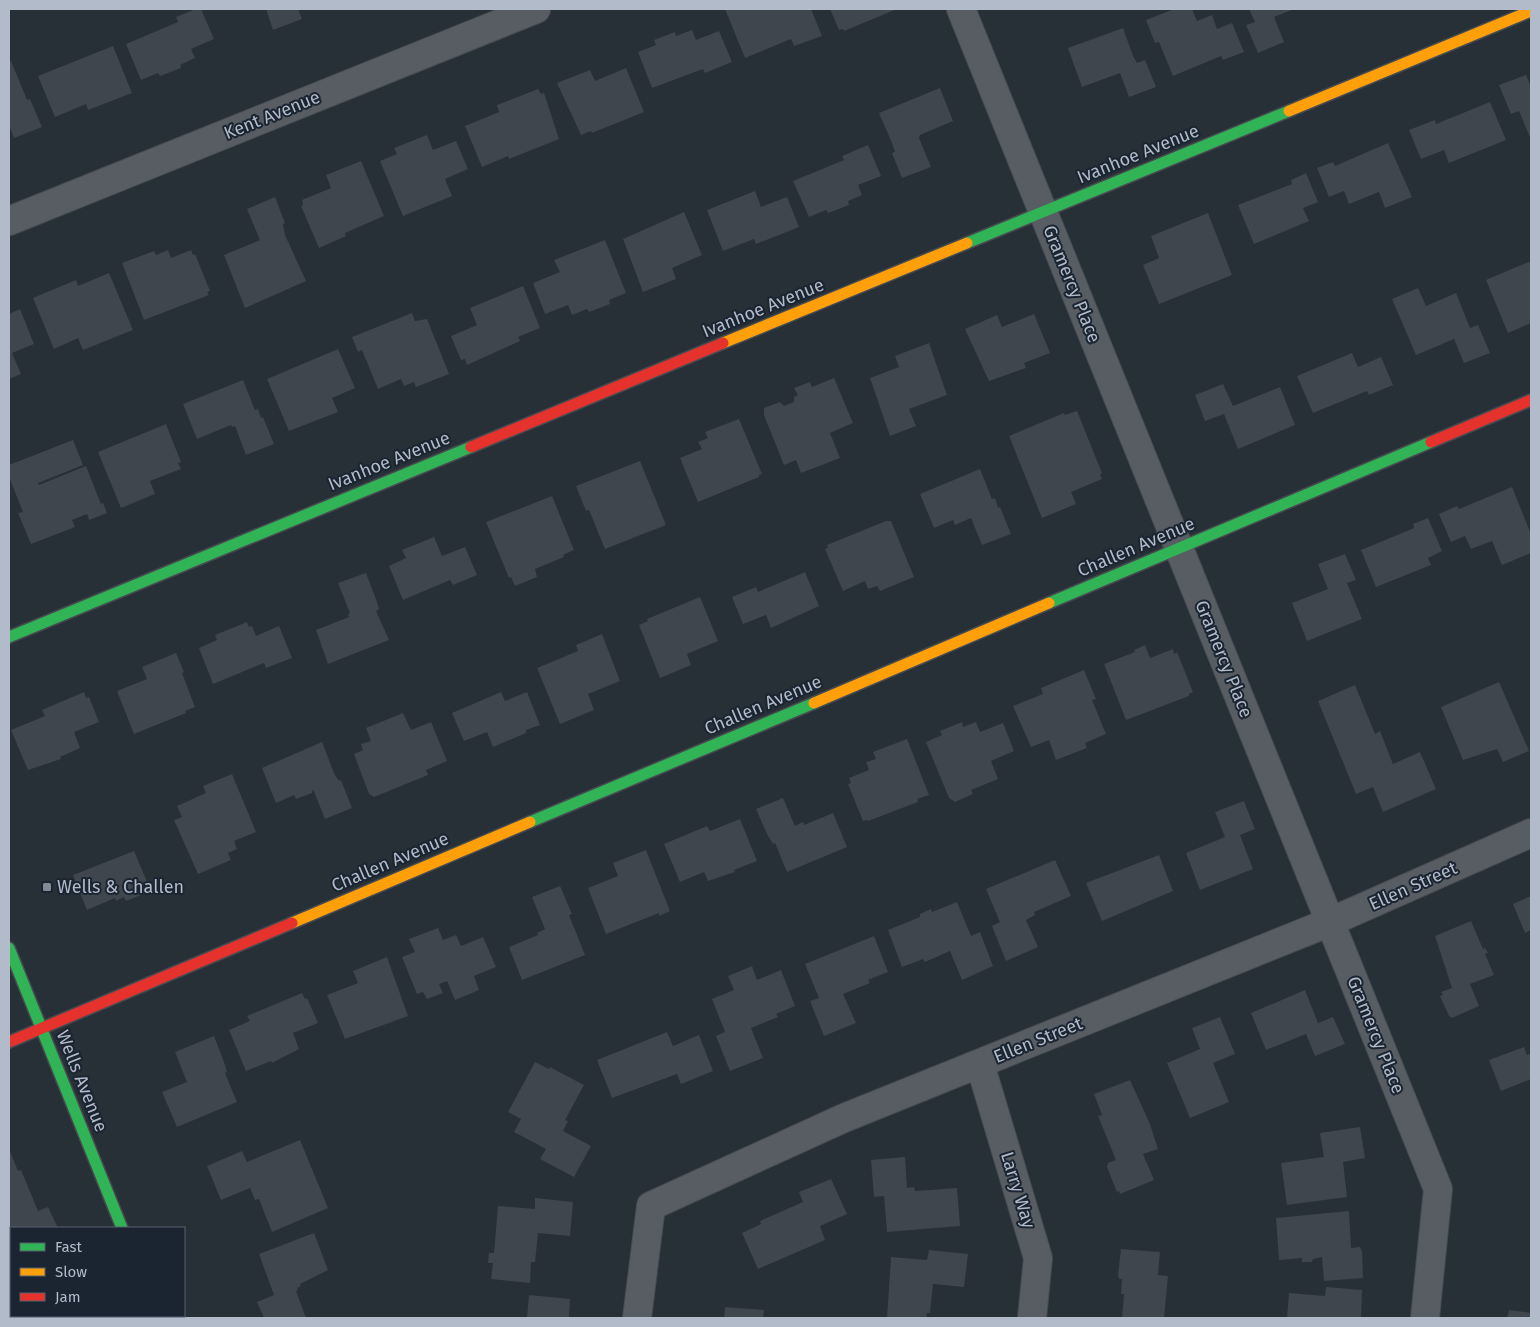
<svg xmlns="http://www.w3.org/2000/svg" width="1540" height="1327" viewBox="0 0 1540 1327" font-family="'Fira Sans',sans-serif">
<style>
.building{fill:#3f464d}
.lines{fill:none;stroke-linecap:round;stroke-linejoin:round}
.street-casing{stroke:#464b51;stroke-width:30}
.fast-casing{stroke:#464b51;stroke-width:14}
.slow-casing{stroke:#464b51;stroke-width:14}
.jam-casing{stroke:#464b51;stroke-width:14}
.street{stroke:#585d64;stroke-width:28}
.fast{stroke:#30b455;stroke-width:11}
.slow{stroke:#ff9f0a;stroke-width:11}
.jam{stroke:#e5322d;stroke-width:11}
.poi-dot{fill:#818a96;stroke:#1b2532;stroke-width:2}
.labels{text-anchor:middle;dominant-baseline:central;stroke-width:4;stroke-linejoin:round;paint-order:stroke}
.street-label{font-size:18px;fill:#b1bbc9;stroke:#1b2532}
.poi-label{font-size:18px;fill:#b1bbc9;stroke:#1b2532;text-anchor:start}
</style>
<rect width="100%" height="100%" fill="#272f37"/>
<!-- building -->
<path class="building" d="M196,9h5l13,30 -23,10 4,9 -15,7 1,3 -21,8 -2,-3 -17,7 -15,-36 52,-22 -2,-5z
M266,9h32l4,10 -29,11z
M725,9h86l11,27 -28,10 -3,-7 -46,19z
M830,9h67l-53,22 -1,-2 -4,1z
M1174,9h18l5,12 15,-6 5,14 15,-6 12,29 -21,8 -2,-4 -48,20 -14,-34 -4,1 -9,-23z
M1249,9h45l-20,8 10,25 -26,11 -12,-28 9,-3z
M1123,28l10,28 4,7 8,-3 11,27 -27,10 -9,-24 -38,14 -14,-39z
M692,30l4,10 23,-9 13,31 -27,11 -2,-4 -51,19 -14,-36 18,-7 -2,-5 21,-8 1,4z
M113,46l19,47 -44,17 -2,-6 -31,13 -17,-41z
M11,61l16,39 3,-1 12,28 -28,11 -5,-13v-63z
M626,68l18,44 -52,21 -1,-2 -10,4 -24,-52 33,-13 5,11z
M1526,75l5,12v53l-12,-29 -8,3 -12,-29z
M940,88l13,33 -33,14 -1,3 12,29 -29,11 -10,-25 3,-1 -3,-9 -13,-30z
M538,89l3,5 3,-1 15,46 -50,20 -1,-3 -26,11 -17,-41 34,-14 -2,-7z
M1490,102l16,38 -57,23 -5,-13 -23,9 -12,-29 26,-10 1,4z
M427,135l6,15 23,-9 12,28 -23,10 7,17 -49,20 -23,-55 17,-7 -3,-6z
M1388,143l24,54 -27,11 -6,-16 -30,12 -5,-13 -15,6 -12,-29 16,-6 2,4z
M868,145l13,31 -23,9 4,10 -14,6 1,4 -21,8 -2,-3 -17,7 -16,-36 51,-21 -2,-4z
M361,161l23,55 -39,17 1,3 -27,12 -18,-42 2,-1 -1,-5 29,-12 -5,-13z
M1306,173l12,29 -15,6 6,13 -55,23 -16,-39 54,-21 -1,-4z
M755,191l6,16 26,-10 12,30 -43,17 -2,-5 -31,12 -16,-41z
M275,197l10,26 -2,1 2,11 21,46 -61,27 -21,-53 36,-15 -13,-31z
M684,212l18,43 -30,13 4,11 -33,13 -20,-53z
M1208,213l24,62 -73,29 -16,-39 16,-7 -8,-22z
M605,240l21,53 -17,7 1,4 -21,8 -2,-3 -15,6 -4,-10 -23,9 -12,-31 27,-11 -6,-12z
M168,250l3,8 20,-8 2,5 2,-1 15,37 -3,1 2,3 -65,25 -22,-57 32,-12 2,4z
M1531,261v62l-23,10 -22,-53z
M109,273l24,57 -50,20 -5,-12 -24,11 -21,-51 43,-18 2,6z
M523,286l17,42 -22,9 2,4 -53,24 -2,-6 -4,1 -10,-24 26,-11 -7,-17z
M1418,288l8,18 30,-13 14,35 8,-3 12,28 -26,10 -10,-24 -38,16 -24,-56z
M20,309l14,35 -22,9 9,21 -12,5v-65z
M412,313l3,8 12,-2 22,55 -33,13 -2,-5 -10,4 -3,-7 -23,10 -16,-39 -4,2 -6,-15z
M1034,314l16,39 -26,10 2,5 -37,13 -24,-52 32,-14 5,12z
M929,343l18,52 -38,14 7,17 -26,10 -20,-58 29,-11 -4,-11z
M338,349l17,39 -23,10 6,14 -49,19 -22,-52z
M1352,353l6,14 23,-10 12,28 -24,10 -2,-4 -54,22 -16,-37z
M834,378l19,45 -23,10 10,25 -39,15 -5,-13 -12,5 -20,-50v-7l16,-6 4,4 10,-4v-5l4,-2 -4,-7 16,-6 2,5z
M243,380l12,30 3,-1 3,9 2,-1 11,27 -28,11 -11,-29 -3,1 -1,-2 -34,14 -14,-35z
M1223,384l10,22 47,-19 15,38 -57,24 -14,-35 -19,7 -10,-26z
M1077,411l25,62 -2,2 2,4 -31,13 5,12 -34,14 -33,-82 55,-23 1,2z
M739,419l23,55 -3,1v2l-61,25 -18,-44 22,-9 -4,-7 10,-4 -3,-6z
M166,424l15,38 -3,1 3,6 -31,12 5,13 -34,14 -23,-56z
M73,440l10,25 -45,18 1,2 47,-19 15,38 2,-1 4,10 -18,7 -2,-6 -15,6 3,7 -44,17 -13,-31 5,-1 -14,-35v-12z
M640,461l26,64 -61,24 -16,-39 -3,1 -10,-25z
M980,469l12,30 3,-1 3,10 2,-1 11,27 -29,11 -11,-27 -16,7 -2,-5 -19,8 -14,-34z
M1512,487l19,47v19l-29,12 -10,-24 -21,8 -6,-13 -14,6 -12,-28 18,-8 2,3z
M552,496l22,54 -11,5 1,2 -29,12 2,8 -22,9 -4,-9 -2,1 -23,-56z
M1428,518l14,33 -14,7 3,7 -55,22 -15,-37 53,-22 -1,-4z
M886,521h5l23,56 -34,14 -3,-5 -9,3 -3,-8 -22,10 -18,-42 3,-1 -1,-3z
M434,537l8,19 23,-9 12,28 -24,10 -3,-5 -47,20 -14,-34 17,-8 -4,-8z
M1345,554l11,26 -9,3 15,36 -55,22 -15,-38 36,-14 -10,-25z
M805,572l14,34 -48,22 -5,-13 -23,9 -11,-27 24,-10 2,5z
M366,573l10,26 3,10 -3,2 13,29 -61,24 -12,-34 33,-13 -1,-3 2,-1 -12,-30z
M700,597l18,44 -31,13 4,11 -31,13 -21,-53 9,-4 -1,-2z
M247,622l2,5 3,-1 4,10 23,-10 13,32 -26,10 -2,-5 -51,21 -14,-36 18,-8 -2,-5z
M602,634l18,47 -32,13 6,16 -34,14 -23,-56 41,-17 -2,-6z
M1145,645l5,13 23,-9 1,5 3,-2 16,40 -4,2v2l-63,24 -22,-56 31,-12 -1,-2z
M176,653l8,19 -2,1 13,34 -10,4 1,2 -52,21 -17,-43 30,-12 -5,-12z
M1084,670l12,29 -4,1 14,34 -21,9 2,5 -31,12 -7,-20 -18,7 -18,-41 30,-12 -2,-6z
M1499,682l30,69 -26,11 -6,-13 -34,11 -22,-53z
M1355,685l20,49 5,-3 13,33 27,-12 16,37 -53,23 -10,-25 -17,7 -38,-93z
M84,692l2,6 3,-1 10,25 -25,10 6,16 -20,9 1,2 -33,11 -17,-40 34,-14 -3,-6z
M501,692l4,9 22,-9 13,33 -14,5v3l-33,14 -6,-15 -23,9 -12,-28z
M403,713l8,17 20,-8 16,39 -21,9 2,5 -54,22 -5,-3 -15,-40 9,-4 -2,-6 10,-3 -5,-13z
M962,722l1,5 13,-5 4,10 23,-9 11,28 -23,10 7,18 -27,11 2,4 -18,8 -6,-4 -23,-56 16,-7 -2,-4z
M907,739l22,56 -12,4 1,3 -50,19 -1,-1 -4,1 -15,-37 3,-1 -2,-5 20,-8 -3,-8 10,-3 -3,-7z
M322,742l12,31 5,8 2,-1 11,28 -27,11 -12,-30 -1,4 -16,6 -2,-4 -18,8 -14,-35z
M232,774l24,58 -22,9 3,8 -9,4 3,7 -33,14 -24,-54 8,-3 -5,-11 29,-13 -3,-7z
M783,798l12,28 8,-4 1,3 29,-12 14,34 -60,25 -12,-29 -2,1 -6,-10 -11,-25z
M1244,801l11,28 -15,6 13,34 -53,21 -14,-37 39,-16 -10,-25z
M740,819l17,42 -23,9 1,2 -27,9 -4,-9 -24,10 -16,-38 43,-18 3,5z
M646,850l24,61 -11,5v-3l-53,21 -18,-46 30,-12 -5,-13z
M134,851l17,40 -25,10 -2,-4 -8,4 -1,-3 -28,12 -14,-35z
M1159,855l14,36 -71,30 -16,-38z
M1055,860l16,36 -37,16 1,3 -9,5 12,27 -32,14 -14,-35 8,-4 -14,-33z
M560,886l12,28 -3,1 16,40 -63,25 -13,-33 29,-12 -1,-2 8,-4 -13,-32z
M1531,896v34l-6,3 -12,-29z
M957,902l14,34 9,-4 13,34 -31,14 -12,-29 -25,11 -2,-3 -21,8 -14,-37 32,-13v-3l11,-5 1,3z
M1471,921l12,28 2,-1 3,5 -3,1 9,21 -24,9 9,22 -27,12 -3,-2 -9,-20 3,-1 -2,-3 11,-4 -17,-52z
M438,928l5,12 13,-5 5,11 22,-9 13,30 -22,9 5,14 -24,10 -8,-19 -8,3 4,9 -16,6 -4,-7 -6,2 -15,-37 13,-5 -6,-13z
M874,936l14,36 -20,8 2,3 -27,11 13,29 -32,13 -14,-35 9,-3 -14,-34z
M387,957l21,59 -63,23 -18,-44 31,-12 -5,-12z
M752,966l5,14 24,-10 14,36 -19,8 2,3 -27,11 12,30 -33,13 -14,-35 9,-4 -13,-33 22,-9 -6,-14z
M1305,990l13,33 15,-6 12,27 -30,12 -9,-22 -40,16 -15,-37z
M302,993l3,6 2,-1 11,25 -25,10 6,16 -27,14 -1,-2 -25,10 -17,-41 21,-9 -3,-5z
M1220,1017l15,37 -22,9 16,39 -39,16 -23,-55 33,-14 -8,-21z
M667,1032l6,14 26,-11 14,36 -32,13 -4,-10 -65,24 -15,-38z
M214,1036l10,26 3,10 -2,1 12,29 -60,25 -15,-35 25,-10 -12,-30z
M1524,1047l3,8 4,-2v26l-30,12 -12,-31z
M535,1062l14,7 1,-2 34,18 -19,35 3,1 -5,10 28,15 -17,31 -34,-18 6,-10 -32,-17 7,-13 -13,-7z
M1130,1080l20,44 8,25 -15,5 11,26 -34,14 -1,-3 -2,1 -10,-25 1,-4 8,-3 -18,-44 4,-1 -8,-21z
M1360,1127l5,31 -22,4 4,35 -60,8 -6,-42 43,-6 -4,-24z
M300,1140l28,68 -56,24 -13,-33 -4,1 -5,-12 -29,12 -14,-34 35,-15 5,11z
M9,1149l9,22 3,-1 17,41 10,-4 10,21 -43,-1 -6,2z
M905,1157l2,31 7,-1 1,4 42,-3 3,38 -73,6 -3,-36 -10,1 -3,-37z
M831,1179l16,35 -27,12 5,14 -67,29 -16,-36 19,-9 -1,-3 43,-19 -4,-10z
M535,1198l38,4 -3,34 -32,-3 -3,29h-4l-1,21 -39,-4 2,-16h-5l1,-10h5l4,-47 37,3z
M1349,1211l2,37 9,-1 2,4 1,27 -39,3 -2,-24 -9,2 -1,3h-10v-4l-23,2 -3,-42z
M314,1233l14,37 -28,14 1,2 -4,2 1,2 -2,1 10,27h-42l-7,-16 17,-7 -15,-41z
M1121,1249l39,3 -2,23 10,1 -4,42h-42l2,-24h-3l1,-15h-3l-1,-4z
M929,1250l39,4 -4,33 -31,-3 -3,29h-3l-1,5h-39l4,-61 36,3z
M1326,1287l36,3 -1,28h-74l2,-25 36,3z
M529,1295l41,4 -1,19h-42z
M725,1307l39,3 -1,8h-39z
M1509,1310l22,3v5h-24z"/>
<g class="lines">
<defs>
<path id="street" d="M961,9l477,1180 -13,129
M9,221l527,-212
M980,1064l58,194 -6,60
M637,1318l14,-112 193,-88 486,-196 201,-89"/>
<path id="fast" d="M967,243l322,-132
M1049,603l382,-161
M9,637l462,-190
M530,822l284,-119
M9,948l113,280"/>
<path id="slow" d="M1289,111l242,-100
M723,343l244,-100
M814,703l235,-100
M292,923l238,-101
M155,1316l1,2"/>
<path id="jam" d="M1431,442l100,-42
M471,447l252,-104
M9,1042l283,-119"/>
</defs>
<!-- street casing -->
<use href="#street" class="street-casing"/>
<!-- fast casing -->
<use href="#fast" class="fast-casing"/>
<!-- slow casing -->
<use href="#slow" class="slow-casing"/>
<!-- jam casing -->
<use href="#jam" class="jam-casing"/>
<!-- street -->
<use href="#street" class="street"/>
<!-- fast -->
<use href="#fast" class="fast"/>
<!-- slow -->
<use href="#slow" class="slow"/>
<!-- jam -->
<use href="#jam" class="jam"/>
</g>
<!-- markers -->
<rect class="poi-dot" x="42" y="882" width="10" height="10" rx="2.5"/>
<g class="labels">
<!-- street labels -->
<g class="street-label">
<text transform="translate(272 115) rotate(-22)">Kent Avenue</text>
<text transform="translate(1138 154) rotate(-22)">Ivanhoe Avenue</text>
<text transform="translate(1072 284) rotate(68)">Gramercy Place</text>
<text transform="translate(763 308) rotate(-22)">Ivanhoe Avenue</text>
<text transform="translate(389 461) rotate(-22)">Ivanhoe Avenue</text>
<text transform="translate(1136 547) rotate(-23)">Challen Avenue</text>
<text transform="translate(1224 659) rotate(68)">Gramercy Place</text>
<text transform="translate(763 705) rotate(-23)">Challen Avenue</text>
<text transform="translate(390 862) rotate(-23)">Challen Avenue</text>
<text transform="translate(1413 886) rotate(-24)">Ellen Street</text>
<text transform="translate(1376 1035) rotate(68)">Gramercy Place</text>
<text transform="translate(1038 1040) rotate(-22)">Ellen Street</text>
<text transform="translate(82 1081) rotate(68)">Wells Avenue</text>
<text transform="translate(1018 1190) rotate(73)">Larry Way</text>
</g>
<!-- poi labels -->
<g class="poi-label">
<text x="57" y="887">Wells &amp; Challen</text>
</g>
</g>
<!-- border -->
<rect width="1540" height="1327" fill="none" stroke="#b1bbc9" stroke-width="20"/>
<!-- legend -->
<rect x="10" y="1227" width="175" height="90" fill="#1b2532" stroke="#57616e"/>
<rect x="20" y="1243" width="25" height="8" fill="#30b455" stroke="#57616e"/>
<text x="55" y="1252" font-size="15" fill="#b1bbc9">Fast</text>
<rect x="20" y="1268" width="25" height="8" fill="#ff9f0a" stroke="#57616e"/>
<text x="55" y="1277" font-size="15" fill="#b1bbc9">Slow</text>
<rect x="20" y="1293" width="25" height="8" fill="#e5322d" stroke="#57616e"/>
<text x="55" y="1302" font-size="15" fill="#b1bbc9">Jam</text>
</svg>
